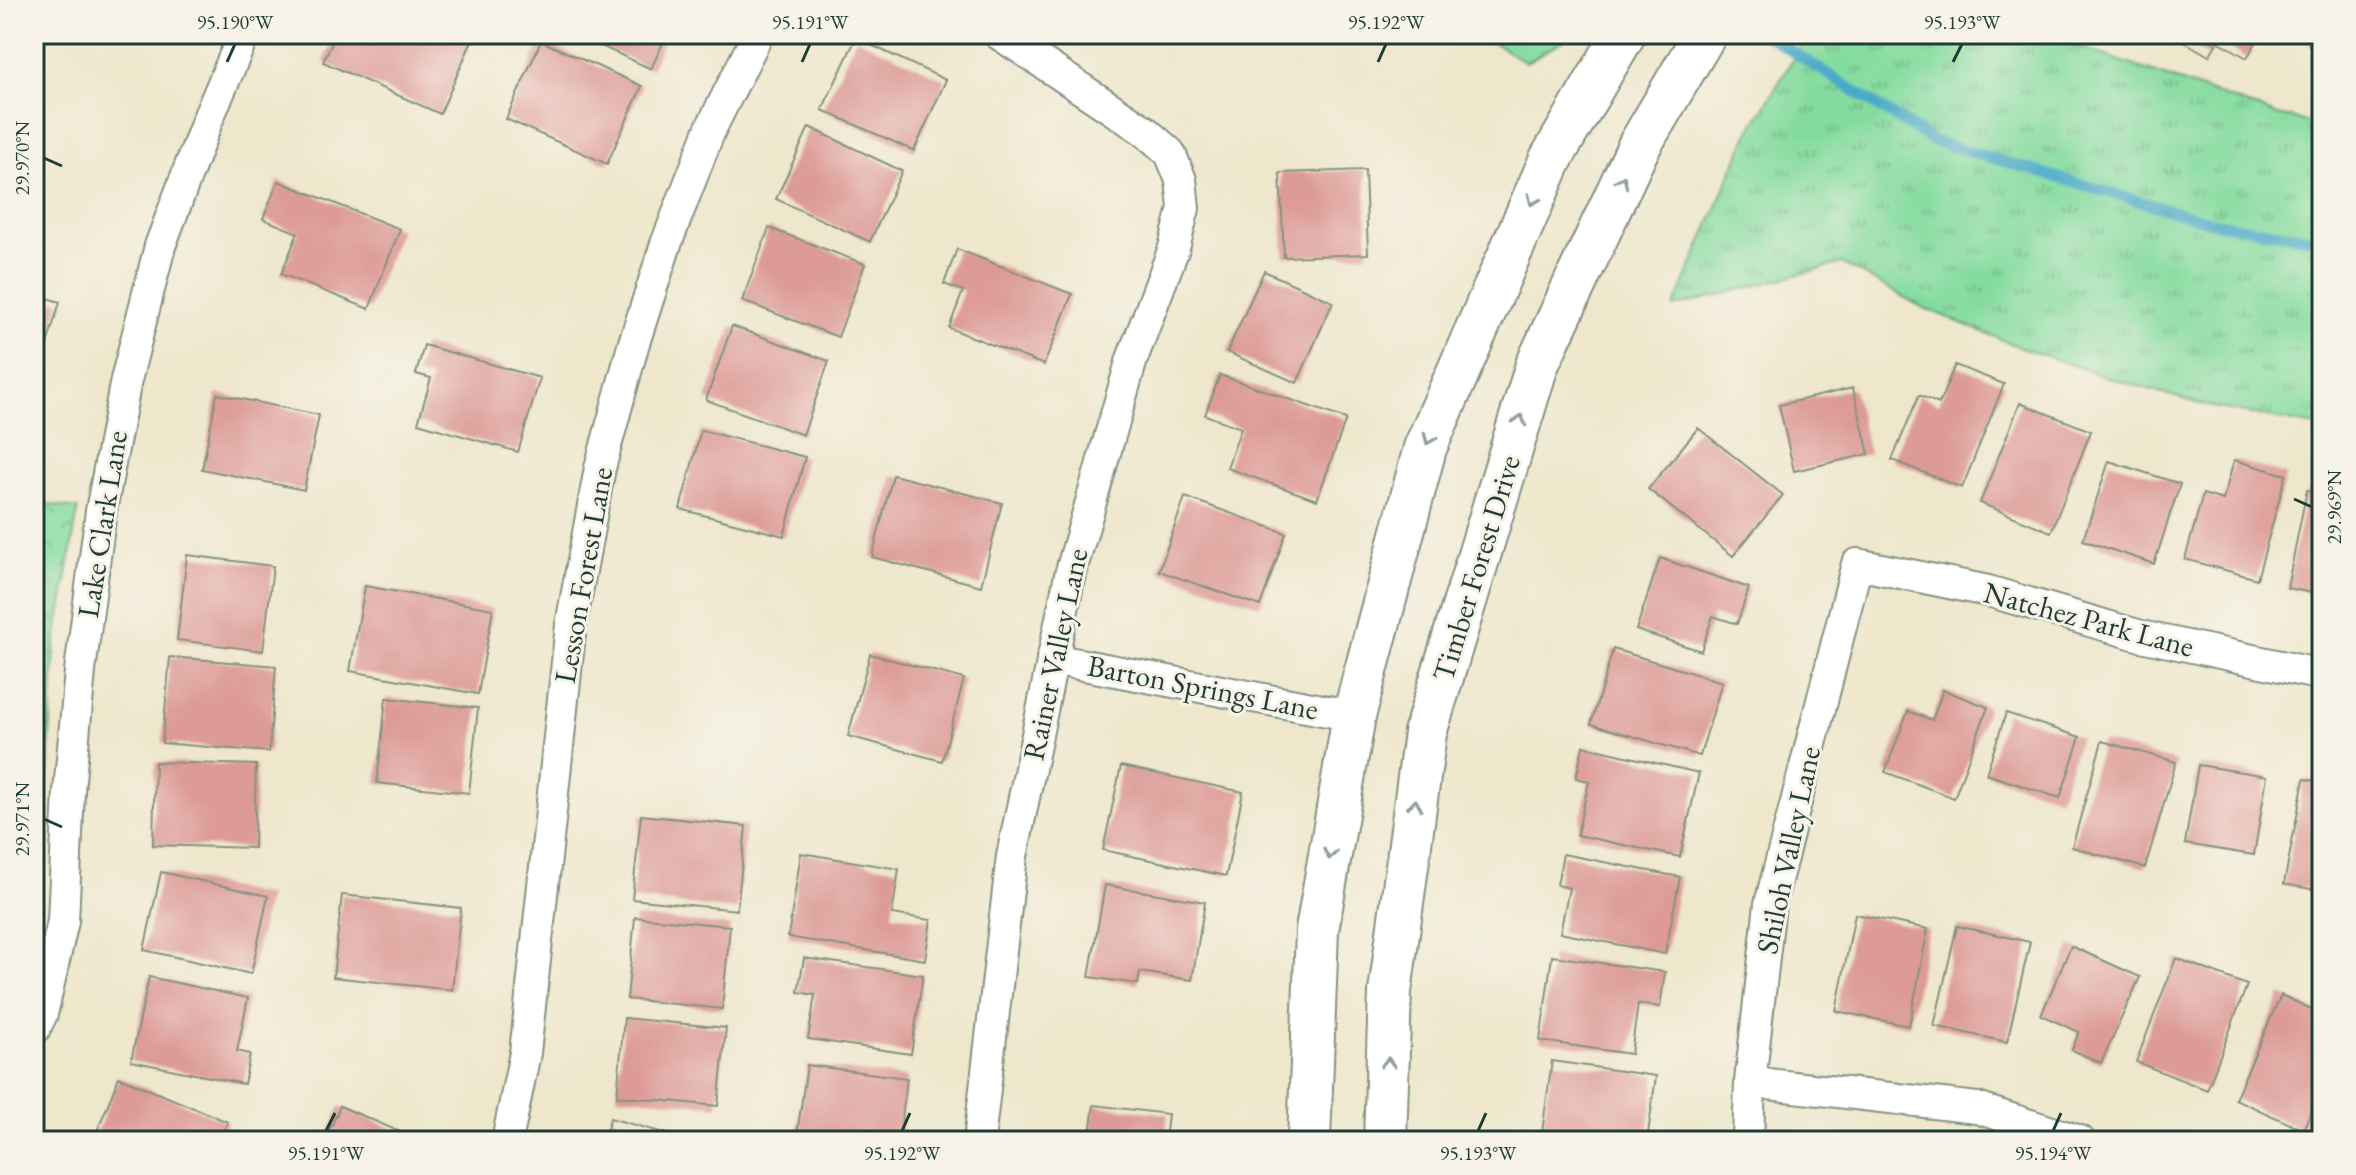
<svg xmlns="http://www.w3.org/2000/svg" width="2356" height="1175" viewBox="0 0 2356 1175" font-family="'EB Garamond',serif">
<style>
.grass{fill:url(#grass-tufts);stroke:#528c6a;stroke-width:2}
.park{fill:url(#park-crowns);stroke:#528c6a;stroke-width:2}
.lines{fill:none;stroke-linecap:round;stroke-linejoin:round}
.stream{stroke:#49aac8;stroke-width:11}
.building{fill:#dd9b97}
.street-casing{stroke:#869280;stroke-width:34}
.secondary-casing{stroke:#869280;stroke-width:46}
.street{stroke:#fff;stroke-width:30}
.secondary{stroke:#fff;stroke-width:42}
.oneway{stroke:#8f9e9a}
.ticks{fill:none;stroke:#1f3d34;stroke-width:3}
.labels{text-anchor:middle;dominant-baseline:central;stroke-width:6;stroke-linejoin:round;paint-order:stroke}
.street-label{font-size:30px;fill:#1f3d34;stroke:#f7f3e8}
.neatline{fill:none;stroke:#1f3d34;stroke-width:3}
.ticks-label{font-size:20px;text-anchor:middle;fill:#1f3d34}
</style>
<defs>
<pattern id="grass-tufts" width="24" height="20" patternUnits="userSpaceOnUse" patternTransform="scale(2)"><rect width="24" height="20" fill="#84db9f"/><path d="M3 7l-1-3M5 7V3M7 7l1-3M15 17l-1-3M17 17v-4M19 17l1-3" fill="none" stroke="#6bb382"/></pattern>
<pattern id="park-crowns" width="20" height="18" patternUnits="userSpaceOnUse" patternTransform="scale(2)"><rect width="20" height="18" fill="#84db9f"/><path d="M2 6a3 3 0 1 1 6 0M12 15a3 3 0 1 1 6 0" fill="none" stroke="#6bb382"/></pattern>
</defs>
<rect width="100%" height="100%" fill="#f7f3e8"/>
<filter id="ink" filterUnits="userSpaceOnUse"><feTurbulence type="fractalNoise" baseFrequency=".0125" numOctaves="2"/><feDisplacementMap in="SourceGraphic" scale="16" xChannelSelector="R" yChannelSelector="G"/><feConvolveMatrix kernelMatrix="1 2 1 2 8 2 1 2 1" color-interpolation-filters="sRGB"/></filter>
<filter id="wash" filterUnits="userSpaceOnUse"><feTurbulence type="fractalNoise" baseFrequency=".006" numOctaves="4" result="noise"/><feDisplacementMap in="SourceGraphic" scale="32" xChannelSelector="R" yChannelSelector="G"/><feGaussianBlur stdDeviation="1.8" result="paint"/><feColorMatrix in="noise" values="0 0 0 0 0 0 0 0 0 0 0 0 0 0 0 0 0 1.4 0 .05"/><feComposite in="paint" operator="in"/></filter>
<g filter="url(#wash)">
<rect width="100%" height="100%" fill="#eee7cc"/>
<!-- grass -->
<path class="grass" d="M1479,34h96l-49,28z
M1808,34h235l234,81 45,10v302l-115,-21 -97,-28 -90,-31 -98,-40 -80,-44 -168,44 73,-171z"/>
<!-- park -->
<path class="park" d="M34,502l44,7 -23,137 -15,263 -6,40z"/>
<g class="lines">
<!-- stream -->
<path class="stream" d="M1765,34l168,107 278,81 111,18"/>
</g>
<g id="blocks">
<!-- building -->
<path class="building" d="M336,34h135l3,2 -34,78 -117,-52z
M575,34h92l-16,35z
M2188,34h73l-14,24 -29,-17 -9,15 -26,-15z
M2311,34h11v13l-13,-2z
M856,38l90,42 -32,71 -92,-41z
M541,41l101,45 -35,78 -101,-45z
M809,127l93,44 -32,71 -94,-43z
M1365,170l3,84 -84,3 -4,-84z
M278,181l122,48 -31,80 -88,-35 17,-41 -35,-14z
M769,228l96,36 -27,73 -96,-36z
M957,249l115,45 -28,71 -95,-37 14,-37 -19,-7z
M1264,271l69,31 -36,81 -70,-31z
M34,294l26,8 -25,81h-1z
M732,326l97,35 -26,74 -97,-35z
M424,345l116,33 -22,74 -100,-29 13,-45 -15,-4z
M1955,365l49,19 -42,104 -70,-28 27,-65 20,9z
M1220,375l126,44 -29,81 -90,-32 14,-40 -36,-13z
M1853,388l16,66 -75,17 -15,-66z
M217,394l102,21 -15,75 -102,-21z
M2020,403l71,28 -40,101 -71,-29z
M1698,428l85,67 -50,61 -85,-67z
M701,430l104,27 -21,79 -104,-27z
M2234,460l52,15 -29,104 -72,-20 18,-65 20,6z
M2109,461l71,23 -26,80 -71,-24z
M893,475l109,28 -21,83 -109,-29z
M2307,490l15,3v102l-35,-7z
M1185,497l101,36 -26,73 -101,-35z
M187,555l86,11 -10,85 -86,-11z
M1660,558l89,30 -12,36 -24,-8 -12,35 -65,-21z
M365,586l128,23 -15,85 -128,-23z
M1613,649l109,33 -22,74 -109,-32z
M870,654l94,25 -22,82 -94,-25z
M170,657l106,9 -7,86 -107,-9z
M1943,690l45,17 -34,91 -69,-26 23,-61 24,9z
M386,698l92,10 -9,85 -92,-10z
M2006,713l74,24 -20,61 -74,-24z
M2102,741l74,21 -31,106 -73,-21z
M1583,746l116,27 -19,84 -103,-22 12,-54 -13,-3z
M155,762l101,3 -2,83 -101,-3z
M2198,765l69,11 -13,79 -69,-11z
M1121,766l122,26 -17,84 -123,-26z
M2304,779l18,3v109l-38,-7z
M641,815l105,11 -9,84 -105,-11z
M801,853l98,16 -7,45 39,6 -6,40 -137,-23z
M1563,854l117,23 -15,77 -105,-21 9,-45 -12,-3z
M161,872l107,24 -17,78 -107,-24z
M1105,885l100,17 -13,78 -52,-8 -2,12 -49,-7z
M342,895l119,13 -9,82 -119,-13z
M1855,914l73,15 -19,97 -73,-15z
M635,917l95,9 -8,83 -95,-10z
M1957,926l73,16 -23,100 -73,-16z
M2071,946l69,31 -39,86 -29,-13 7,-18 -38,-17z
M1552,956l113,16 -5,35 -22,-3 -7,50 -91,-13z
M804,958l119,17 -12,79 -103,-15 7,-44 -17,-3z
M2176,958l71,27 -40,105 -71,-28z
M149,977l99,21 -11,53 13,3 -6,30 -113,-23z
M2281,995l41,19v73l-19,43 -68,-31z
M624,1018l102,10 -8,78 -101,-10z
M1552,1061l104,15 -9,65 -106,-2z
M807,1065l100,13 -8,63h-103z
M119,1077l109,45 -9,19 -14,-2 -1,2h-111z
M1094,1105l74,9 -3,27h-76z
M340,1106l81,35h-96z
M610,1118l79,22v1h-85z"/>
</g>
</g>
<g filter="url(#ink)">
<use href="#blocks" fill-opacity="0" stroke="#869280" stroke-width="2"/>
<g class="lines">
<defs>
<path id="street" d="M1052,659l302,57
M34,1030l8,-16 21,-93 6,-130 11,-120 21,-160 25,-131 34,-134 49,-130 35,-82
M1750,1082l227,26 103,33
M507,1141l18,-88 46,-428 29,-157 33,-122 33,-102 44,-114 48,-96
M979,1141l33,-285 58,-281 62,-216 42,-111 10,-40 -3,-28 -11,-27 -25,-22 -146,-97
M1748,1141l2,-59 20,-178 87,-340 131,27 153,45 181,39"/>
<path id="secondary" d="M1309,1141l8,-211 37,-214 71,-268 126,-289 73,-125
M1385,1141l5,-149 35,-259 112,-368 102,-219 66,-112"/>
</defs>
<!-- street casing -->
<use href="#street" class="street-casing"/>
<!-- secondary casing -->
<use href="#secondary" class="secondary-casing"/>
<!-- street -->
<use href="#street" class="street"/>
<!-- secondary -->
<use href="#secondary" class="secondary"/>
</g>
<!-- one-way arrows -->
<defs><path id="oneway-chevron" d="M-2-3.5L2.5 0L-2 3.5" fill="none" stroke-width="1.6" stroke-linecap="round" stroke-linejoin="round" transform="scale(2)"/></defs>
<g class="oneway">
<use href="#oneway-chevron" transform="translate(1622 181) rotate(-65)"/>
<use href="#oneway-chevron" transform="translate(1533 200) rotate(114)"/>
<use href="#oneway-chevron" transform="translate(1520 420) rotate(-74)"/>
<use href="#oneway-chevron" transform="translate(1429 439) rotate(113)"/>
<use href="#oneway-chevron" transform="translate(1415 805) rotate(-82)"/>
<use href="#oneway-chevron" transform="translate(1330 854) rotate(100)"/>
<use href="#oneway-chevron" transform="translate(1388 1063) rotate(-88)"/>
</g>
</g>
<!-- ticks -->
<path class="ticks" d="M227,62l8,-18M802,62l8,-18M1378,62l8,-18M1953,62l9,-18M44,158l18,8M2294,499l18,8M44,819l18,8M326,1131l9,-18M902,1131l8,-18M1478,1131l8,-18M2053,1131l8,-18"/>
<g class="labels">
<!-- street labels -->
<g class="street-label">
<text transform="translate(102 524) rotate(-81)">Lake Clark Lane</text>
<text transform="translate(1476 568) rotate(-73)">Timber Forest Drive</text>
<text transform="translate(583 575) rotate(-80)">Lesson Forest Lane</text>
<text transform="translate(2089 619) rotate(15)">Natchez Park Lane</text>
<text transform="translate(1055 654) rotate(-78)">Rainer Valley Lane</text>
<text transform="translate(1203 687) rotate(11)">Barton Springs Lane</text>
<text transform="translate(1788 850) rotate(-78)">Shiloh Valley Lane</text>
</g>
</g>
<!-- margin -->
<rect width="2356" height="1175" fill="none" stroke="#f7f3e8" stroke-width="88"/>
<rect x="44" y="44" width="2268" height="1087" class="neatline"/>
<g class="ticks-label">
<text x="235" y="29">95.190°W</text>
<text x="810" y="29">95.191°W</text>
<text x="1386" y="29">95.192°W</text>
<text x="1962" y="29">95.193°W</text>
<text transform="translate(22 158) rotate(-90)" y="7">29.970°N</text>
<text transform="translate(2334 507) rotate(-90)" y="7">29.969°N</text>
<text transform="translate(22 819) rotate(-90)" y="7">29.971°N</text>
<text x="326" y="1160">95.191°W</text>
<text x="902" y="1160">95.192°W</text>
<text x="1478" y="1160">95.193°W</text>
<text x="2053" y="1160">95.194°W</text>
</g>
</svg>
